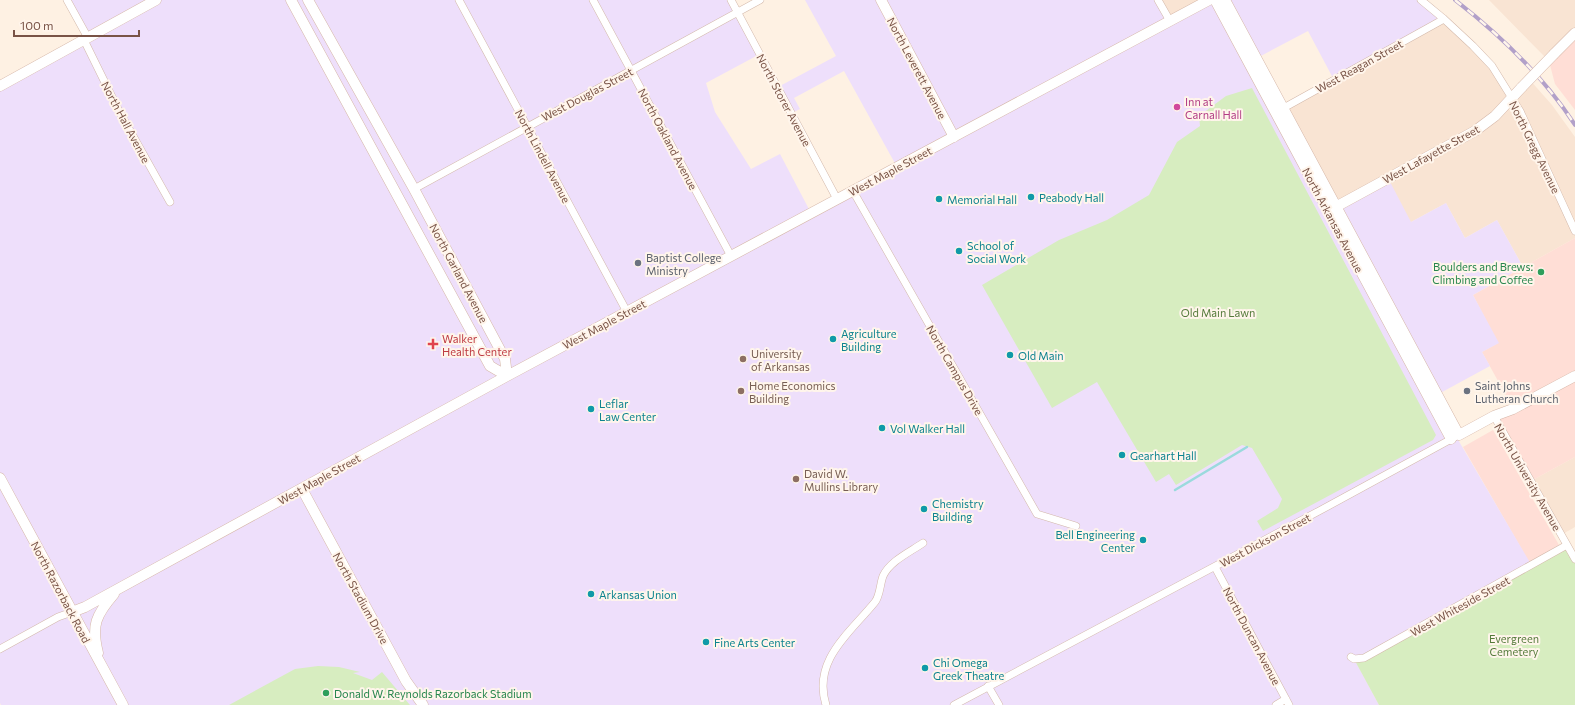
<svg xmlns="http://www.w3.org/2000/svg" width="1575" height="705" viewBox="0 0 1575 705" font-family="Commissioner,sans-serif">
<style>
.residential{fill:#f9e4d3}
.commercial{fill:#ffded6}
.education{fill:#eedffb}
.green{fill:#d7edc0}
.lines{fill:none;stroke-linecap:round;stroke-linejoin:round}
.stream{stroke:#9adadd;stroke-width:2.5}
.street-casing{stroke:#d3b8aa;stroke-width:8}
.secondary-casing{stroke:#d6b7a8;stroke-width:11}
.street{stroke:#fff;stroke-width:7}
.secondary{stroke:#fff;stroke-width:10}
.rail-casing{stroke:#b2a0c9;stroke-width:4}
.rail{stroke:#fff5eb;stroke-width:2.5;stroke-dasharray:8;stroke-linecap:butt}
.secondary-bridge-casing{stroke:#d6b7a8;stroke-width:11;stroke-linecap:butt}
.secondary-bridge{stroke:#fff;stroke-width:10}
.hotel-dot{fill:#d1479c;stroke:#fff5eb;stroke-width:1.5}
.culture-dot{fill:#0f9aa8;stroke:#fff5eb;stroke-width:1.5}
.worship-dot{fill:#6b7280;stroke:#fff5eb;stroke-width:1.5}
.leisure-dot{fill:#2e9e5b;stroke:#fff5eb;stroke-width:1.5}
.health-dot{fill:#e0444e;stroke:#fff5eb;stroke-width:1.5}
.education-dot{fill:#8d6e63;stroke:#fff5eb;stroke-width:1.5}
.labels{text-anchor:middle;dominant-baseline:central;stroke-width:4;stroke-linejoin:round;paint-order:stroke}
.street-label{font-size:11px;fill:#795346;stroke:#fff5eb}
.hotel-label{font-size:11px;fill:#b23c85;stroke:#fff5eb;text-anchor:start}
.culture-label{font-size:11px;fill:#0d838f;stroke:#fff5eb;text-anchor:start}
.worship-label{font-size:11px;fill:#5b616d;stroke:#fff5eb;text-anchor:start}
.leisure-label{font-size:11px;fill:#27864d;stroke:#fff5eb;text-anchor:end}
.park-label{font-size:11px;fill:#547a3a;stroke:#fff5eb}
.health-label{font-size:11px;fill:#be3a42;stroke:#fff5eb;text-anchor:start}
.education-label{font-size:11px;fill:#785e54;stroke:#fff5eb;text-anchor:start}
</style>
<rect width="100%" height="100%" fill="#fef1e3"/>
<!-- residential -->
<path class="residential" d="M1158,0h51l-39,21z
M1489,0h86v33l-21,21 -10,2z
M1444,19l29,27 38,52 18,-19 23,26 23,32v101l-52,29 -26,-47 -32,18 -19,-35 -35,19 -75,-15 -53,-98z
M1575,457v70l-14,8 -30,-54z"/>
<!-- commercial -->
<path class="commercial" d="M1575,33v77l-20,-26 -5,-19 -6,-9 10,-2z
M1575,238v219l-44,24 -37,-65 19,-8 -31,-56 16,-9 -25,-48z
M1493,430l66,115 -30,17 -66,-115z"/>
<!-- education -->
<path class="education" d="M67,0h664l29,54 -54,29 9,29 36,57 29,-15 31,59 86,-46 -53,-96 -50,27 6,11 -8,4 -14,-26 58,-31 -31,-56h353l12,21 39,-21h212l23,19 -110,61 -26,-49 -51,27 79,149 52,-29 23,44 35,-19 19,35 32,-18 26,47 -50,28 26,48 -17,9 8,14 -57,31 99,169 -177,94 24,45h-1378l-1,-2v-213l5,-3 -5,-9v-392l88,-48z"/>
<!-- green -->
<path class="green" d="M1252,88l184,347 -3,5 -170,91 -6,-10 21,-13 4,-9 -30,-51 -10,-3 -66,40 -7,-11 -13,8 -59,-100 -45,26 -70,-123 77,-45 48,-20 42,-25 28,-53 23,-16 -1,-10 27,-20z
M1567,545l8,14v146h-196l-25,-46z
M318,666l21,1 21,5 -7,1 19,7 10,-8 28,33h-181l66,-36z"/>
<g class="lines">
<!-- stream -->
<path class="stream" d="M1175,490l72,-43"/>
<defs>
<path id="street" d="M67,0l21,38
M459,0l168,312
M593,0l138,256
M731,0l106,199
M1158,0l12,21
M1421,0l23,19 29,27 19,20 28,45 55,120
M84,40l35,71 51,91
M1280,110l164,-91
M414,189l346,-189
M853,191l184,323 39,12
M1494,416l81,143
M1215,567l74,138
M0,649l58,-32 14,-5
M1351,657l3,2 10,-1 203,-113
M988,686l11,19
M826,705c-14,-45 24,-72 49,-103 5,-6 5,-18 8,-26 7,-15 27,-24 40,-33
M954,705l365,-194 136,-74
M1276,705l10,-6"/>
<path id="secondary" d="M291,0l199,366 17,10
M308,0l106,189 91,170 2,17
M881,0l73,137
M1215,0l236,439
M1225,0l234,435 35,-19 19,-7 62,-33
M1554,54l21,-21
M0,86l156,-86
M1330,210l145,-79 20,-15 27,-29
M0,478l123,227
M302,489l104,192 17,24
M72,612l13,-5 422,-231 702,-376
M98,653c-7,-28 -2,-38 16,-59"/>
</defs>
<!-- street casing -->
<use href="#street" class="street-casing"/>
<!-- secondary casing -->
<use href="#secondary" class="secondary-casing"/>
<!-- street -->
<use href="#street" class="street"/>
<!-- secondary -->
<use href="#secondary" class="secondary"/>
<defs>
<path id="rail" d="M1455,0c45,35 89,77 120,125"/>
</defs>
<!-- rail casing -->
<use href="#rail" class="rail-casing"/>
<!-- rail -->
<use href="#rail" class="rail"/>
<defs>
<path id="secondary-bridge" d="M1522,87l32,-33"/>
</defs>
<!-- secondary-bridge casing -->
<use href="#secondary-bridge" class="secondary-bridge-casing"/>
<!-- secondary-bridge -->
<use href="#secondary-bridge" class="secondary-bridge"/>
</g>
<!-- markers -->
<circle class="hotel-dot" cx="1177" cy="107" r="4"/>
<g class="culture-dot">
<circle cx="1031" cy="197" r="4"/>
<circle cx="939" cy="199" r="4"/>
<circle cx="959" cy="251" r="4"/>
<circle cx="833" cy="339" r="4"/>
<circle cx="1010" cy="355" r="4"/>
<circle cx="591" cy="409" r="4"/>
<circle cx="882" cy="428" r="4"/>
<circle cx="1122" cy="455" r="4"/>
<circle cx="924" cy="509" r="4"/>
<circle cx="1143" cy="540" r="4"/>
<circle cx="591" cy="594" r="4"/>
<circle cx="706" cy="642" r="4"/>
<circle cx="925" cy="668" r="4"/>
</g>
<g class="worship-dot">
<circle cx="638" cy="263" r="4"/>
<circle cx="1467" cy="391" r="4"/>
</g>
<g class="leisure-dot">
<circle cx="1541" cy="272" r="4"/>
<circle cx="326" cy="693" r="4"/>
</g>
<path class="health-dot" d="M431 338h4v4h4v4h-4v4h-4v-4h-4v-4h4z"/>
<g class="education-dot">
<circle cx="743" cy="359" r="4"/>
<circle cx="741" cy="391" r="4"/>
<circle cx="796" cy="479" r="4"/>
</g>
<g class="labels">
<!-- street labels -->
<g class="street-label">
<text transform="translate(1359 66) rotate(-29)">West Reagan Street</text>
<text transform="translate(917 68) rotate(62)">North Leverett Avenue</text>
<text transform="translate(587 94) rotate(-28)">West Douglas Street</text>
<text transform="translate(784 100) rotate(62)">North Storer Avenue</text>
<text transform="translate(126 122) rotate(62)">North Hall Avenue</text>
<text transform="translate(668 139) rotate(62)">North Oakland Avenue</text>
<text transform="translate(1535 147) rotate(64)">North Gregg Avenue</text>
<text transform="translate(1431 154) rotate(-29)">West Lafayette Street</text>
<text transform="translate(543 156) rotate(62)">North Lindell Avenue</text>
<text transform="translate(890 171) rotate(-28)">West Maple Street</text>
<text transform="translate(1333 220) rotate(62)">North Arkansas Avenue</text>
<text transform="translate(459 273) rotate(62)">North Garland Avenue</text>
<text transform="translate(604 324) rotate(-28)">West Maple Street</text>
<text transform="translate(955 370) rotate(60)">North Campus Drive</text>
<text transform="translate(1528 477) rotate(60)">North University Avenue</text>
<text transform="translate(319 479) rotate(-29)">West Maple Street</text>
<text transform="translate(1265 540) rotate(-28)">West Dickson Street</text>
<text transform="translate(61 592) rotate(62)">North Razorback Road</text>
<text transform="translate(361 598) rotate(61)">North Stadium Drive</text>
<text transform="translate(1460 606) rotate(-29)">West Whiteside Street</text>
<text transform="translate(1252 636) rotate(62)">North Duncan Avenue</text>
</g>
<!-- hotel labels -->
<g class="hotel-label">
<text x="1185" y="101">Inn at<tspan x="1185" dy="13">Carnall Hall</tspan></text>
</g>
<!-- culture labels -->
<g class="culture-label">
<text x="1039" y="197">Peabody Hall</text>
<text x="947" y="199">Memorial Hall</text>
<text x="967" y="245">School of<tspan x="967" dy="13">Social Work</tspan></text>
<text x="841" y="333">Agriculture<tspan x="841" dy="13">Building</tspan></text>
<text x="1018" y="355">Old Main</text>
<text x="599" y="403">Leflar<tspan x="599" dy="13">Law Center</tspan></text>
<text x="890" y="428">Vol Walker Hall</text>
<text x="1130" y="455">Gearhart Hall</text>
<text x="932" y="503">Chemistry<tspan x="932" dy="13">Building</tspan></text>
<text x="1135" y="534" text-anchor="end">Bell Engineering<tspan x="1135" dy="13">Center</tspan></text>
<text x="599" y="594">Arkansas Union</text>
<text x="714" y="642">Fine Arts Center</text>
<text x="933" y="662">Chi Omega<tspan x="933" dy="13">Greek Theatre</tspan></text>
</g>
<!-- worship labels -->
<g class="worship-label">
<text x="646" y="257">Baptist College<tspan x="646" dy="13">Ministry</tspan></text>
<text x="1475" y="385">Saint Johns<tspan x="1475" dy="13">Lutheran Church</tspan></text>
</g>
<!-- leisure labels -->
<g class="leisure-label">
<text x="1533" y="266">Boulders and Brews:<tspan x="1533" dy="13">Climbing and Coffee</tspan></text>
<text x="334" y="693" text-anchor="start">Donald W. Reynolds Razorback Stadium</text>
</g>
<!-- park labels -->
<g class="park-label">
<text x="1218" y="312">Old Main Lawn</text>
<text x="1514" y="638">Evergreen<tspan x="1514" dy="13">Cemetery</tspan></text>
</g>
<!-- health labels -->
<g class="health-label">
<text x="442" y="338">Walker<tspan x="442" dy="13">Health Center</tspan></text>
</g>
<!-- education labels -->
<g class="education-label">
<text x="751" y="353">University<tspan x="751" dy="13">of Arkansas</tspan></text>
<text x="749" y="385">Home Economics<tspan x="749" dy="13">Building</tspan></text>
<text x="804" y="473">David W.<tspan x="804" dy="13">Mullins Library</tspan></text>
</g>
</g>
<!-- scale -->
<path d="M14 30v6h125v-6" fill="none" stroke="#795346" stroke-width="2"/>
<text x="20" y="30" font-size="12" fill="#795346" stroke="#fff5eb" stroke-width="3" paint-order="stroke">100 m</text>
</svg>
